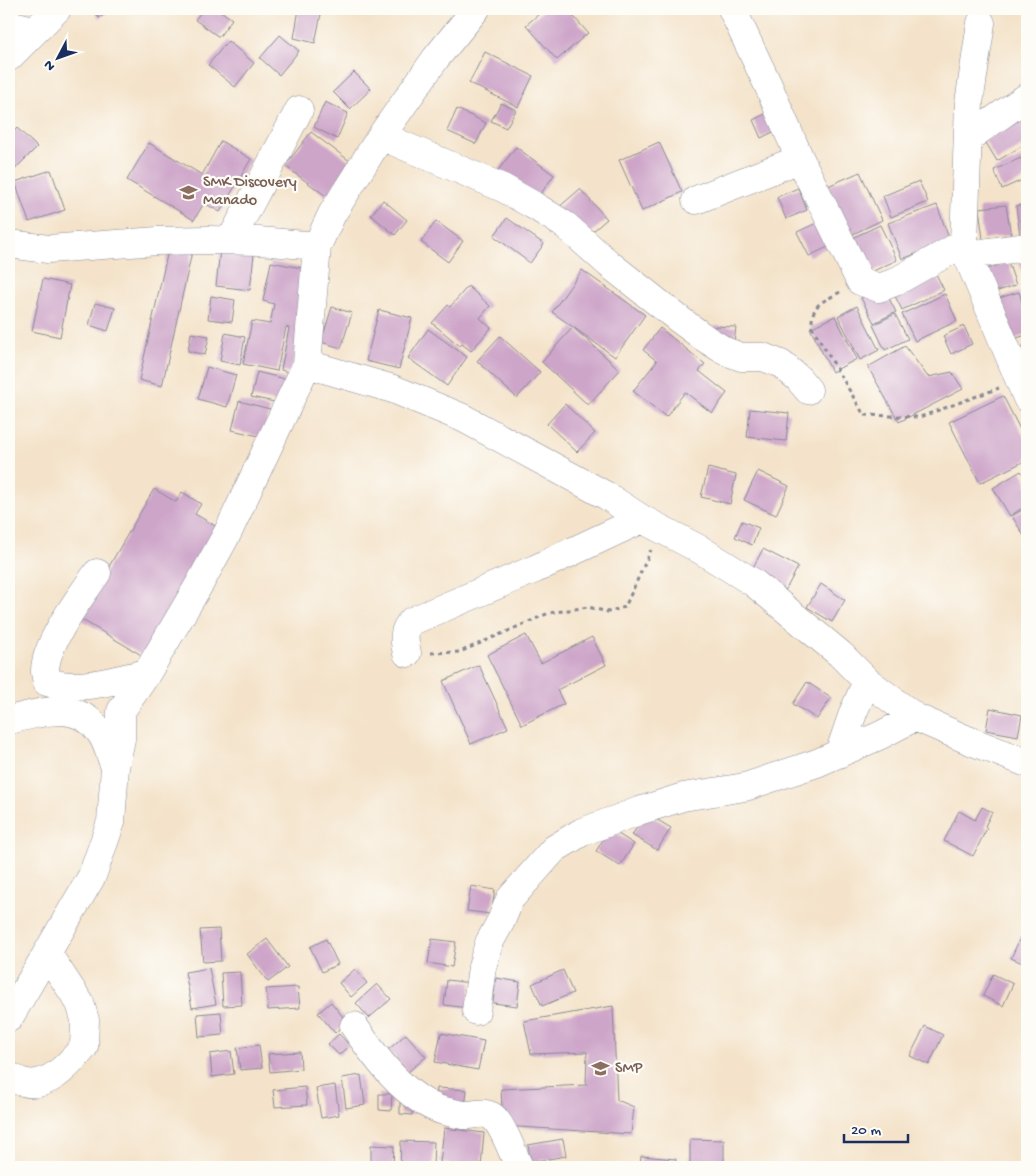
<svg xmlns="http://www.w3.org/2000/svg" width="1036" height="1176" viewBox="0 0 1036 1176" font-family="'Gochi Hand',sans-serif">
<style>
.building{fill:#cda5c9}
.lines{fill:none;stroke-linecap:round;stroke-linejoin:round}
.minor-casing{stroke:#888994;stroke-width:29}
.path{stroke:#888994;stroke-width:3;stroke-dasharray:4 4;stroke-linecap:butt}
.minor{stroke:#fff;stroke-width:28}
.labels{text-anchor:middle;dominant-baseline:central;stroke-width:4.5;stroke-linejoin:round;paint-order:stroke}
.education-label{font-size:16px;fill:#785e54;stroke:#fdfcf7;text-anchor:start}
</style>
<rect width="100%" height="100%" fill="#fdfcf7"/>
<filter id="ink" filterUnits="userSpaceOnUse"><feTurbulence type="fractalNoise" baseFrequency=".02" numOctaves="2"/><feDisplacementMap in="SourceGraphic" scale="10" xChannelSelector="R" yChannelSelector="G"/><feConvolveMatrix kernelMatrix="1 2 1 2 8 2 1 2 1" color-interpolation-filters="sRGB"/></filter>
<filter id="wash" filterUnits="userSpaceOnUse"><feTurbulence type="fractalNoise" baseFrequency=".0096" numOctaves="4" result="noise"/><feDisplacementMap in="SourceGraphic" scale="20" xChannelSelector="R" yChannelSelector="G"/><feGaussianBlur stdDeviation="1.12" result="paint"/><feColorMatrix in="noise" values="0 0 0 0 0 0 0 0 0 0 0 0 0 0 0 0 0 1.4 0 .05"/><feComposite in="paint" operator="in"/></filter>
<g filter="url(#wash)">
<rect width="100%" height="100%" fill="#f4e3ca"/>
<g id="blocks">
<!-- building -->
<path class="building" d="M93,9h20l-14,9z
M203,9h15l14,10 -13,18 -24,-17z
M299,9h23l-7,34 -21,-5z
M545,9h22l21,24 -31,27 -31,-35z
M280,35l19,16 -20,24 -19,-17z
M228,41l26,22 -19,24 -27,-22z
M485,52l48,24 -15,31 -49,-24z
M354,72l17,17 -21,20 -17,-17z
M325,102l23,11 -11,26 -23,-12z
M501,103l15,7 -10,18 -15,-7z
M457,109l29,14 -10,21 -29,-13z
M769,112l8,18 -16,8 -8,-18z
M1026,116l1,27 -30,18 -12,-20z
M17,128l20,19 -23,23 -5,-5v-28z
M311,132l40,30 -25,34 -41,-30z
M221,141l30,18 -31,53 -16,-9 -10,17 -67,-40 22,-37 53,32z
M659,142l23,50 -40,19 -23,-51z
M516,147l38,28 -19,27 -39,-29z
M1021,158l6,15v5l-25,11 -8,-19z
M51,170l14,40 -36,12 -14,-40z
M860,172l22,48 -31,15 -23,-49z
M919,181l9,21 -37,15 -8,-21z
M9,188h2l2,31h-4z
M798,188l9,22 -21,9 -9,-22z
M580,189l27,30 -23,20 -26,-31z
M383,200l24,20 -12,15 -24,-20z
M1027,204v31l-7,1 -4,-30z
M937,205l13,36 -48,18 -14,-36z
M1006,205l5,30 -28,4 -4,-31z
M507,218l37,26 -14,19 -36,-27z
M436,221l27,20 -15,21 -27,-20z
M821,221l11,24 -23,11 -12,-24z
M880,225l17,35 -28,13 -17,-35z
M169,246l23,6 -30,134 -23,-6z
M220,250l34,4 -4,36 -34,-4z
M1027,256v34l-9,-32z
M271,262l40,8 -20,103 -10,-3 8,-42 -3,-1 -9,44 -34,-7 9,-43 18,3 4,-20 -11,-3z
M1008,262l8,23 -24,8 -8,-23z
M932,266l12,24 -42,20 -12,-24z
M582,270l63,45 -30,42 -63,-45z
M43,279l27,6 -10,52 -28,-6z
M468,286l22,20 -10,12 11,10 -20,23 -9,-7 -2,2 -28,-23 16,-18 2,2z
M883,287l13,25 -22,11 -13,-25z
M1019,292l8,27v16l-18,5 -13,-41z
M945,294l12,27 -42,20 -13,-27z
M211,296l24,4 -3,22 -24,-3z
M95,303l20,5 -7,23 -19,-6z
M857,306l22,44 -19,10 -22,-44z
M332,307l20,6 -11,35 -20,-6z
M379,310l33,8 -13,51 -33,-8z
M895,314l13,25 -23,11 -12,-25z
M835,316l22,43 -25,13 -22,-44z
M715,326l21,1 -2,16 -20,-1z
M964,326l8,18 -21,10 -8,-18z
M573,327l47,43 -32,35 -46,-43z
M660,328l45,36 -6,7 28,22 -15,20 -27,-21 -19,25 -33,-26 24,-30 -14,-11z
M428,329l39,28 -20,29 -39,-28z
M191,333l18,3 -4,19 -17,-4z
M225,333l20,4 -5,28 -20,-4z
M500,336l40,36 -23,26 -40,-37z
M905,346l23,31 24,-5 11,17 -64,33 -31,-55z
M1027,346v40l-13,-35z
M207,367l29,8 -9,32 -29,-8z
M257,372l28,7 -6,24 -28,-6z
M1003,396l24,47v17l-47,23 -31,-61z
M239,401l31,8 -7,28 -31,-7z
M565,404l30,29 -18,19 -30,-28z
M750,409l39,4 -3,28 -39,-4z
M708,468l28,7 -6,29 -29,-7z
M758,471l31,15 -13,29 -32,-15z
M1021,471l6,10v24l-17,11 -17,-28z
M154,489l22,13 6,-10 19,12 -6,10 29,17 -76,128 -69,-41z
M1027,507v34l-15,-25z
M742,521l17,7 -7,17 -17,-8z
M763,549l35,18 -13,24 -35,-18z
M821,584l24,16 -13,22 -25,-15z
M526,635l15,28 51,-26 14,28 -49,25 7,14 -42,21 -35,-70z
M479,665l29,63 -37,16 -28,-63z
M807,682l24,16 -14,21 -24,-15z
M990,708l32,7 -4,21 -32,-6z
M982,807l10,5 -7,14 2,2 -14,28 -29,-15 15,-30 16,9z
M646,813l25,15 -14,22 -25,-15z
M610,829l24,15 -14,22 -24,-15z
M471,886l24,4 -4,24 -24,-3z
M219,929l2,32 -18,1 -3,-32z
M1021,936l6,3v26l-16,-7z
M267,939l21,28 -20,15 -21,-28z
M326,939l12,25 -16,8 -12,-25z
M432,939l24,3 -4,25 -24,-4z
M209,968l7,36 -24,4 -7,-36z
M355,969l12,14 -16,14 -12,-14z
M563,970l10,23 -31,13 -10,-22z
M240,972l2,33 -19,1 -2,-33z
M993,974l20,10 -10,22 -20,-10z
M496,978l24,4 -3,24 -24,-3z
M447,980l24,3 -3,25 -24,-3z
M377,984l14,15 -22,19 -13,-15z
M298,987l2,21 -32,2 -2,-21z
M331,1002l16,20 -12,11 -17,-20z
M613,1006l4,94 17,7 -3,27 -128,-8 -2,-37 85,-4 1,-33 -56,2 -7,-33z
M221,1012l2,23 -24,2 -2,-23z
M925,1026l18,9 -14,30 -19,-9z
M441,1033l43,8 -6,29 -43,-8z
M339,1034l10,11 -10,10 -11,-11z
M406,1034l20,23 -18,15 -20,-22z
M259,1045l3,23 -22,2 -3,-22z
M231,1051l3,23 -22,3 -2,-23z
M300,1052l1,17 -31,3 -2,-18z
M361,1075l4,30 -19,3 -4,-30z
M335,1085l4,30 -18,3 -5,-30z
M305,1087l2,18 -32,2 -2,-17z
M437,1088l30,2 -2,17 -29,-3z
M379,1094h13l-1,17 -12,-1z
M400,1098h13l-1,17 -12,-1z
M444,1128l40,5 -3,34 -41,-4z
M563,1139l3,17 -35,6 -3,-17z
M690,1139l34,1v27h-34z
M401,1141l33,1 -1,25h-33z
M371,1145l23,1 -1,21h-22z
M641,1156l35,3 -1,8h-35z"/>
</g>
</g>
<g filter="url(#ink)">
<use href="#blocks" fill-opacity="0" stroke="#888994" stroke-width="1"/>
<g class="lines">
<defs>
<path id="minor" d="M476,9l-40,49 -55,78 -49,78 -15,32 -10,118 86,25 70,29 87,47 57,31 35,23 59,31 53,33 86,71 27,27 48,36 53,23 59,23
M732,9l36,76 32,74
M981,23l-12,80 -5,140 3,12 60,143
M9,24l25,6
M9,57l48,-48
M381,136l122,52 30,17 32,20 44,39 71,56 26,19 19,12 16,6h22l18,7 17,14 10,12
M968,138l59,-41
M696,200l104,-41 60,122 19,7 16,-6 69,-39
M231,240l68,-130
M9,244l39,5 110,-8 50,-1 51,1 58,5
M967,255l60,-8
M97,573c-16,23 -52,70 -52,98 0,3 1,7 2,11 31,10 69,-2 100,-9
M407,653c-3,-13 -5,-22 5,-32l123,-52 107,-50
M9,720c31,-7 67,-21 90,11 8,9 11,25 16,36
M839,754l14,-41 14,-32
M476,1011l6,-44 7,-24 12,-22 9,-22 44,-50 28,-17 57,-21 44,-14 62,-10 72,-24 64,-28 34,-18
M9,1018l83,-142 19,-54 4,-55 6,-28v-28l26,-38 53,-90 28,-51 79,-168
M354,1026c21,31 52,74 90,85 6,1 13,3 19,4 10,1 21,-5 30,2 9,7 21,38 26,50
M9,1076c4,2 9,5 14,6 25,8 47,-19 61,-35l1,-27 -5,-17 -33,-50"/>
</defs>
<!-- minor casing -->
<use href="#minor" class="minor-casing"/>
<!-- path -->
<path class="path" d="M840,292c-19,11 -29,12 -28,35l52,88 56,2 79,-29
M431,653l29,-1 89,-39 39,-6 20,5 17,-5 26,-57"/>
<!-- minor -->
<use href="#minor" class="minor"/>
</g>
</g>
<!-- icons -->
<defs>
<symbol id="school-bare" viewBox="-9 -9 18 18"><path d="M0-5L7-2L0 1L-7-2ZM-4 1L0 2.5L4 1V4Q0 6-4 4Z" fill="#8d6e63" stroke="#fdfcf7" stroke-width="2.5" paint-order="stroke"/></symbol>
</defs>
<g fill-rule="evenodd">
<use href="#school-bare" x="176" y="180" width="25" height="25"/>
<use href="#school-bare" x="588" y="1056" width="25" height="25"/>
</g>
<g class="labels">
<!-- education labels -->
<g class="education-label">
<text x="203" y="183">SMK Discovery<tspan x="203" dy="18">Manado</tspan></text>
<text x="615" y="1069">SMP</text>
</g>
</g>
<!-- margin -->
<rect width="1036" height="1176" fill="none" stroke="#fdfcf7" stroke-width="30"/>
<!-- north arrow -->
<g transform="translate(58 58) rotate(229)" stroke="#fdfcf7" stroke-width="4" paint-order="stroke">
<path d="M0-4L9 19L0 12L-9 19Z" fill="#1b2f5e"/>
<text y="-8" font-size="14" font-weight="bold" text-anchor="middle" fill="#1b2f5e">N</text>
</g>
<!-- scale -->
<path d="M844 1134v8h64v-8" fill="none" stroke="#1b2f5e" stroke-width="2.5"/>
<text x="851" y="1134" font-size="15" fill="#1b2f5e" stroke="#fdfcf7" stroke-width="4" paint-order="stroke">20 m</text>
</svg>
